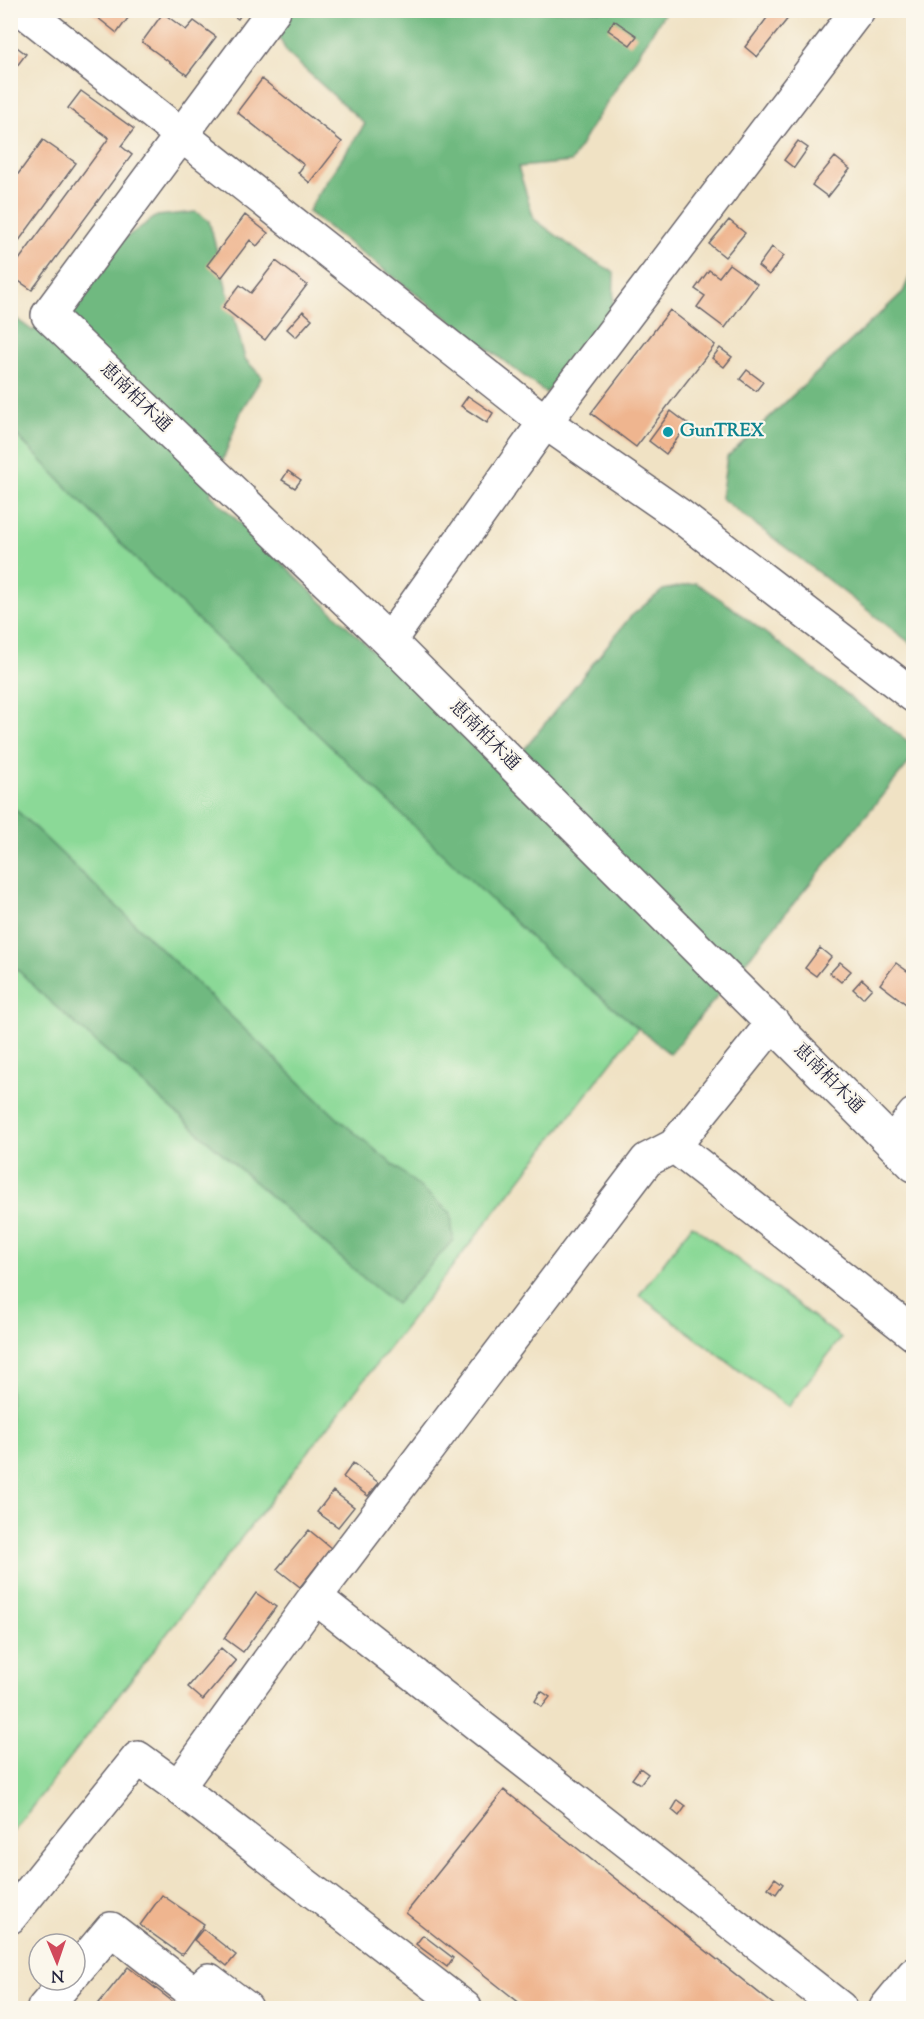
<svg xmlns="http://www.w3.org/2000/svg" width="924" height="2019" viewBox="0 0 924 2019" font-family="'Sorts Mill Goudy','Noto Serif JP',serif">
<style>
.green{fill:#8bd997;stroke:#567e69;stroke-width:1.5}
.forest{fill:#70b980;stroke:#496e5e;stroke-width:1.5}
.building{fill:#efb58f}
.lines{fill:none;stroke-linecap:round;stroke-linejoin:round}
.minor-casing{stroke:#6a656b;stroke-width:36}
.minor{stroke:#fff;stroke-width:33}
.culture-dot{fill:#0f9aa8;stroke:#fbf7ec;stroke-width:2}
.labels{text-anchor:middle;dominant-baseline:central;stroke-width:4.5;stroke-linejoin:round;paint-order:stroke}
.street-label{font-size:18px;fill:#22223b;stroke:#fbf7ec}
.culture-label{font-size:18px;font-weight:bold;fill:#0d838f;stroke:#fbf7ec;text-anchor:start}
</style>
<rect width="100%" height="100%" fill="#fbf7ec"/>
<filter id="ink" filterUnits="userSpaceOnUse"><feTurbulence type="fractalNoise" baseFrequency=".0167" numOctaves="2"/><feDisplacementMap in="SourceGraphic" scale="12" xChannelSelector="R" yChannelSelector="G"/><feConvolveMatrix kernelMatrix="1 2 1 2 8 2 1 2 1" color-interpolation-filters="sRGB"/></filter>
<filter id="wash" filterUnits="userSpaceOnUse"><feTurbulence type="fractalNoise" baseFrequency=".008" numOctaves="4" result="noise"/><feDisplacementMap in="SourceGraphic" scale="24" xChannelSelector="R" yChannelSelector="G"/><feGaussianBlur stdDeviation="1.35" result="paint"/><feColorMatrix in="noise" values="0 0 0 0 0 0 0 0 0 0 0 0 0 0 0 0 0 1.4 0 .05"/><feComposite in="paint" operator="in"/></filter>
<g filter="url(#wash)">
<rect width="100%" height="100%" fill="#f0e2c4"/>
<!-- green -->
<path class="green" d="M10,430l631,594 -630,810h-1z
M692,1225l149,113 -53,69 -149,-112z"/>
<!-- forest -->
<path class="forest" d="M266,11h400l-76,118 -19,33 -53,5 16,52 52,38 28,15 -1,40 -67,81 -238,-181 9,-16 48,-72 -78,-71z
M196,212l13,9 36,138 17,18 -20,32 -32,85 293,282 127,-159 33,-27 33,-7 27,18 190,144v13l-243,296 -122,-100 -394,-376 -143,-149v-114l22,16 89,-91 35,-24z
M913,269v376l-192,-147 6,-41 176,-165z
M10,804l326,313 115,96 2,27 -57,64 -29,-23 -320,-282 -36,-36z"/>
<g id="blocks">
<!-- building -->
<path class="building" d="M88,10h46l-17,23z
M225,10h19l-6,9z
M773,10h8l8,7 -32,40 -12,-10z
M163,13l23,17 8,-9 22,16 -29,38 -45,-33z
M614,20l23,16 -7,9 -22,-15z
M14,45l12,9 -16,21v-25z
M262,79l80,63 -32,41 -12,-10 6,-8 -67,-53z
M81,91l53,38 -13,17 11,9 -100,135 -22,-15v-3l99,-134 -41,-30z
M43,140l33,23 -66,90v-68z
M798,141l10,7 -14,20 -10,-8z
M835,157l15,12 -22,28 -16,-12z
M245,215l23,18 -11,13 -7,-6 -28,37 -15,-12z
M729,220l16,13 -20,24 -16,-13z
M772,247l12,9 -15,19 -11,-9z
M276,261l31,24 -42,55 -42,-33 17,-22 11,8z
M729,264l28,20 -32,44 -28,-21 8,-11 -10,-7 14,-19 10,7z
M670,310l45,35 -79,102 -45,-34z
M303,311l9,8 -16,18 -9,-8z
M720,348l12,9 -8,10 -12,-9z
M747,370l16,12 -7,9 -16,-12z
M468,396l25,17 -6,10 -26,-17z
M671,411l17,13 -22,30 -17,-13z
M288,471l13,9 -6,8 -13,-8z
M820,948l11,9 -15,19 -11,-8z
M840,962l11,9 -10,11 -11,-9z
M896,963l18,13v26l-4,5 -30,-23z
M862,979l10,9 -9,10 -10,-9z
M353,1463l26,20 -11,13 -25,-19z
M333,1491l21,16 -16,20 -21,-15z
M309,1530l22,18 -31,39 -23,-18z
M256,1593l20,14 -33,45 -19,-14z
M221,1648l15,13 -33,39 -15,-13z
M541,1691l9,6 -8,10 -7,-6z
M640,1768l8,6 -8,10 -8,-5z
M504,1790l274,218h-252l-120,-95z
M678,1800l8,6 -7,10 -7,-6z
M775,1878l8,6 -7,10 -8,-6z
M162,1895l42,29 -22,31 -42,-30z
M203,1929l33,26 -9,11 -33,-26z
M423,1935l30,23 -6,9 -31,-23z
M128,1967l53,41h-86z"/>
</g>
</g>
<g filter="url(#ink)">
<use href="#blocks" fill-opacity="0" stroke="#6a656b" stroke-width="1.5"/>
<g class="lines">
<defs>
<path id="minor" d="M23,10l522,412 134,93 235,181
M274,10l-226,305 341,326 525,524
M389,641l156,-219 313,-412
M892,1143l22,-28
M674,1146l240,188
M315,1597l332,-437 27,-14 99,-123
M178,1787l287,221
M10,1917l128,-159 40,29 137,-190 525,411
M75,1972l36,-43 84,65 14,-14 37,28
M44,2008l24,-28
M886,2008l28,-34"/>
</defs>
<!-- minor casing -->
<use href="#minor" class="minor-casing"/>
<!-- minor -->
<use href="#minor" class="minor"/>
</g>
</g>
<!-- markers -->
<circle class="culture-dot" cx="668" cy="432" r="6"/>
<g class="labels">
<!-- street labels -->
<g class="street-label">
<text transform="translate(135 398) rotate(44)">恵南柏木通</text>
<text transform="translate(484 736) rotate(45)">恵南柏木通</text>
<text transform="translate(828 1079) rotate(45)">恵南柏木通</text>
</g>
<!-- culture labels -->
<g class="culture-label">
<text x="680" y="432">GunTREX</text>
</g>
</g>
<!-- margin -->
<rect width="924" height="2019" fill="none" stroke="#fbf7ec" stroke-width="36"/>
<!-- north arrow -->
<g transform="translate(57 1962) rotate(178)"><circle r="28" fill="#fbf7ec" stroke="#a4a2a5" stroke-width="1.5"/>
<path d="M0-4.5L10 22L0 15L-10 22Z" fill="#d1495b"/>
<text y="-9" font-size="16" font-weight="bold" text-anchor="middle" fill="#22223b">N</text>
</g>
</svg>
